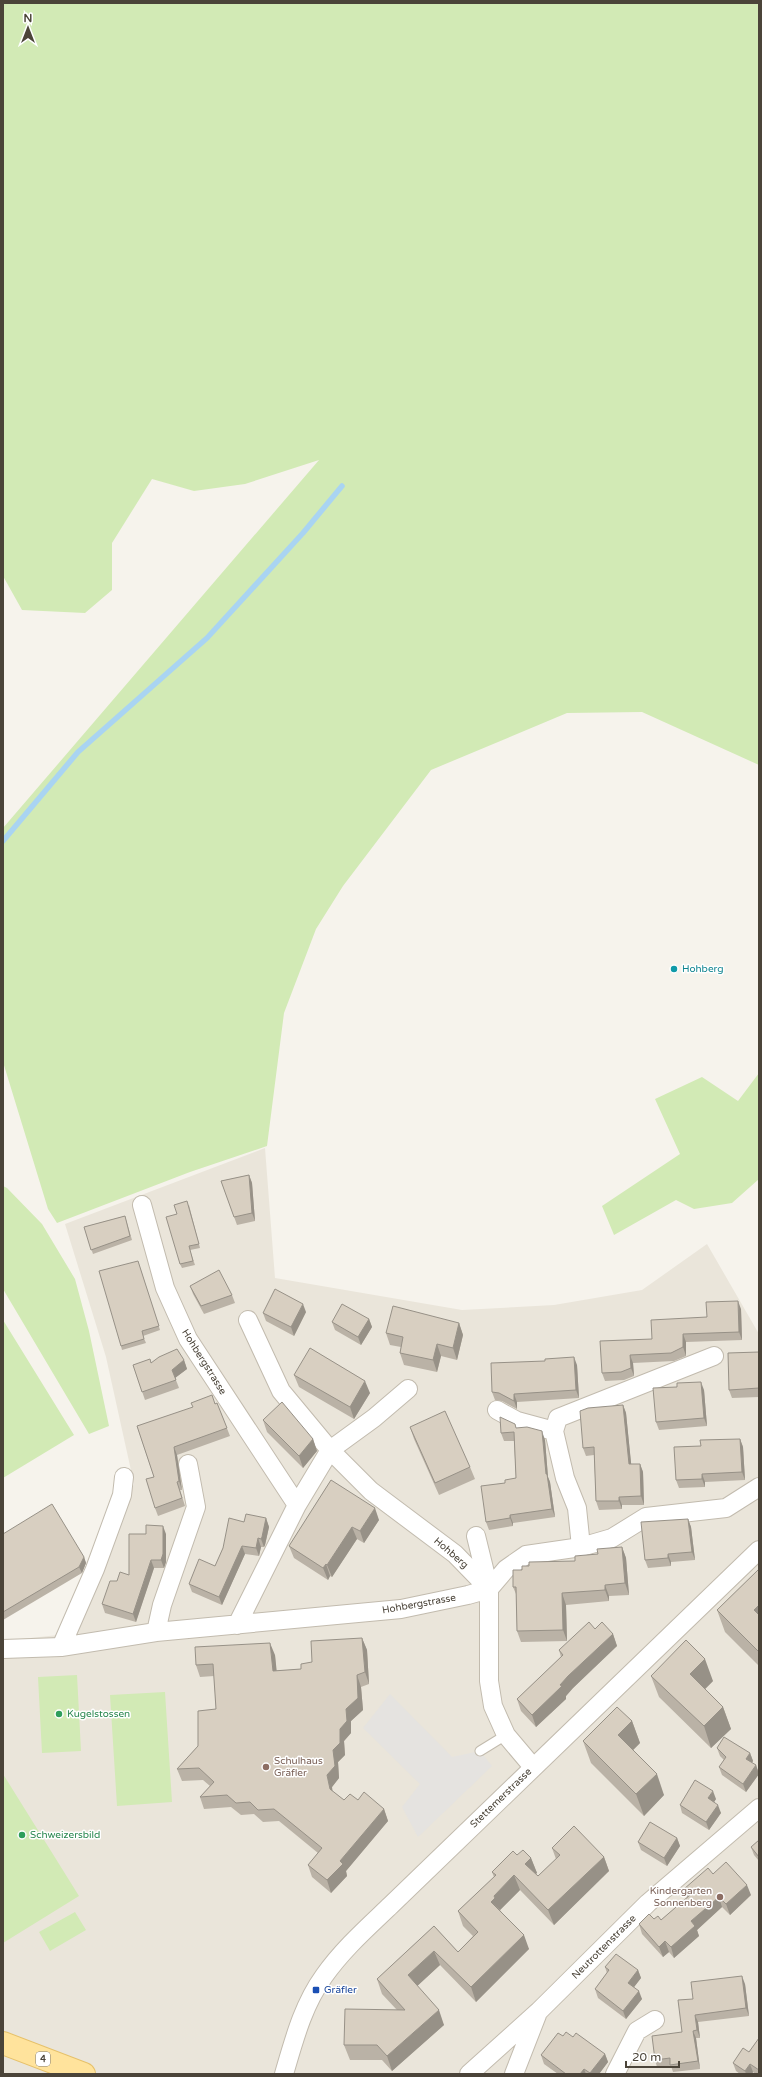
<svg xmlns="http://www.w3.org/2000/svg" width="762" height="2077" viewBox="0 0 762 2077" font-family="'Varela Round',sans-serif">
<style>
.residential{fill:#eae5da}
.green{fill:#d2eab5}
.parking{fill:#e5e3e0}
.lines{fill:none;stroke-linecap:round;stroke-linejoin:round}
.stream{stroke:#a9d4f2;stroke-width:5.5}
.service-casing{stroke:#c2bbae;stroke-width:11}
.minor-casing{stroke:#c2bbae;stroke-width:20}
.primary-casing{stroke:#e6c16a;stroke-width:24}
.service{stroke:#fff;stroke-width:9}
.minor{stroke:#fff;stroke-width:18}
.primary{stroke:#ffe39c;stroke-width:22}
.wall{fill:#bab2a6}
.shaded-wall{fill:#979187}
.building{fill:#d8cfc1;stroke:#979187}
.culture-dot{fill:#0f9aa8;stroke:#fff;stroke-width:1.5}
.leisure-dot{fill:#2e9e5b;stroke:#fff;stroke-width:1.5}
.education-dot{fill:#8d6e63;stroke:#fff;stroke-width:1.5}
.transit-dot{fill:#1a4fb4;stroke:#fff;stroke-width:1.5}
.labels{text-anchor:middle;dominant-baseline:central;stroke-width:3;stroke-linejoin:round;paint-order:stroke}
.shield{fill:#fff;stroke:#817c74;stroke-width:1}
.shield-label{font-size:9px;font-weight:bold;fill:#4b4439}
.culture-label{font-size:10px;fill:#0d838f;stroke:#fff;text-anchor:start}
.street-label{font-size:10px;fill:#4b4439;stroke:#fff}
.leisure-label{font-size:10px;fill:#27864d;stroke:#fff;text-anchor:start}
.education-label{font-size:10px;fill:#785e54;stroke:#fff;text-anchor:start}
.transit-label{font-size:10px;fill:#164399;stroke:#fff;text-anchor:start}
</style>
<rect width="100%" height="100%" fill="#f6f3ec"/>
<!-- residential -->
<path class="residential" d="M265,1148l10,130 187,32 92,-5 88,-15 65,-46 52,90v740h-756v-433l64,-7 67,-150 -28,-127 -41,-133z"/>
<!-- green -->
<path class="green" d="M3,3h756v762l-117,-53 -75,1 -136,57 -88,116 -27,43 -32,84 -17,133 -77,26 -133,51 -9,-14 -45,-147v-234l316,-368 -74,24 -51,7 -42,-12 -40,64v47l-27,23 -63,-3 -19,-34z
M759,1073v106l-27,24 -38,6 -18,-9 -62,35 -12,-29 78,-52 -25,-55 47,-22 36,24z
M3,1186l4,2 35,36 33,55 14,52 20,95 -20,8 -86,-145z
M3,1320l71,115 -71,43z
M77,1675l4,76 -39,2 -4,-76z
M165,1692l7,110 -55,4 -7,-111z
M3,1774l76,122 -76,47z
M75,1912l11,18 -36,21 -11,-19z"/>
<!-- parking -->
<path class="parking" d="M390,1694l62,63 28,-6 12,15 -74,71 -16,-30 18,-23 -57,-56z"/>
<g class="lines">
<!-- stream -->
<path class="stream" d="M3,841l75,-89 129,-114 96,-105 39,-47"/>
<defs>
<path id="service" d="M480,1751l26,-16"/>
<path id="minor" d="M142,1205l23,83 23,51 109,166
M248,1320l33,71 49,59 41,41 84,63 34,35
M497,1410l20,11 37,10
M476,1536l13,53v92l4,25 13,29 27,32
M581,1547l-4,-39 -12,-30 -11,-47 4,-13 156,-62
M489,1589l17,-20 20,-14 55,-8 31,-9 34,-21 80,-9 33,-21
M237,1625l60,-120 33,-55 44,-32 34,-29
M156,1632l6,-27 34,-98 -8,-43
M61,1647l34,-78 27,-74 2,-18
M3,1649l58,-2 95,-15 245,-23 67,-14 21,-6
M284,2074c10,-34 19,-69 40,-98 19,-27 44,-49 67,-71l368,-355
M469,2074l70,-63 109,-108 111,-95
M514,2074l23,-59
M615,2074l22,-43 18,-11"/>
<path id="primary" d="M3,2043l81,31"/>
</defs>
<!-- service casing -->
<use href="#service" class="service-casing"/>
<!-- minor casing -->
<use href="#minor" class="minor-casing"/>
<!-- primary casing -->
<use href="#primary" class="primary-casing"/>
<!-- service -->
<use href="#service" class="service"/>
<!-- minor -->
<use href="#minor" class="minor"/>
<!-- primary -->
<use href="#primary" class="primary"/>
</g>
<!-- wall -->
<path class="wall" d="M249,1175l3,8 3,38 -18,4 -16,-44z
M189,1205l11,43 -10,2 5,15 -13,3 -2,-4 -3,-50z
M125,1216l7,24 -39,14 -9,-27z
M138,1261l22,69 -17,6 3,7 -24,7 -1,-4z
M190,1286l42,9 3,8 -31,11 -11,-20z
M741,1309l1,31 -56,2v14l-12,5 -41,2 1,13 -10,4 -19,1 -3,-8 50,-34 55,-22z
M306,1312l-12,24 -28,-15 -3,-8z
M369,1319l3,8 -11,18 -26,-15 -3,-8z
M459,1323l4,12 -6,25 -16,-4 -4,16 -33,-7 -4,-12 1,-6 -11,-2 -4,-12z
M759,1352v45l-27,1 -3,-8z
M184,1360l3,9 -12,9 4,10 -34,12 -12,-35z
M577,1365l2,33 -62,4v7l-15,-8 -7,-1 -3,-8z
M294,1375l76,18 -16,26 -55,-32z
M704,1390l3,36 -48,4 -3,-8z
M217,1403l13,33 -53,19 5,35h-2l5,16 -27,10 -3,-8 -1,-31 -17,-51z
M623,1405l3,8 5,51h9l3,8 1,33h-22v4l-23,1 -3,-9 -2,-46 -8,1 -3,-8z
M263,1420l50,19 4,12 -14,17 -36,-36z
M410,1427l60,40 5,12 -36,16 -25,-56z
M517,1428l28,12 3,37 2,5 5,35 -42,6v3l-24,4 -3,-8 19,-39 11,-5 -2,-37h-10l-3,-8z
M740,1439l3,8 2,33 -40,2v5l-26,1 -3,-8z
M331,1480l48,40 -15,23 -7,-4 -25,38 -2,-1 -2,4 -34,-22 -5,-12z
M266,1518l3,9 -4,18 -1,2h-3l-2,9 -14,-2 -23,51 -30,-13 -3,-8 26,-18 8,-18 21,-26z
M688,1519l3,8 4,33 -24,2v4l-23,2 -3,-8z
M3,1534l81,23 2,6 -4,10 -79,47z
M166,1534v28l-2,6h-10l-18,54 -31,-9 -3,-9 15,-23 12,-6z
M622,1547l4,11 3,37 -20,1v5l-43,4 1,36 -46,1 -4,-11 -1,-37 -3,-7 9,-17 7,-4 46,-5z
M759,1569v97l-34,-34 -8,-22z
M595,1629l18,5 4,12 -44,42 -7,8v3l-30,28 -15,-16 -4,-12 44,-42 -2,-7z
M362,1638l5,12 2,34 -8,3 2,23 -12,11v12l-7,8 1,14 -7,7 1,16 -7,9v4l12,9h14l26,9 4,12 -42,50 1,5 -16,17 -19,-16 -4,-12 10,-12 -39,-32 -16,1 -9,-8 -13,1 -10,-8 -27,2 -4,-12 10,-11 -7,-6 -21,1 -5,-12 21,-23 18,-37 -2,-33 -14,1 -4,-12 79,-10 1,16 25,-2 11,-7z
M651,1676l62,5 -8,8 18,18 8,22 -20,19 -52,-51z
M632,1721l8,22 -7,7 31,45 -20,21 -53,-53 -8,-22z
M717,1748l33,5 3,8 -1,2 4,2 3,9 -13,18 -24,-17 -3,-8 5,-7 -4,-4z
M716,1799l-2,3 7,11 -12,17 -27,-17 -2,-8z
M677,1838l3,8 -13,20 -26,-16 -3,-8z
M759,1840v21l-5,-6 -3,-8z
M552,1848l52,9 5,14 -55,54 -34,-35 -20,20 29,39 -53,53 -36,-37 -23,21 27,39 -52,46 -10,-11h-32l-6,-15 53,-35 -15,-16 -5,-15 57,-53 24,26 15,-16 -10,-10 -5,-15 36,-34 -2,-5 25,-17 14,3 6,15 -2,1 3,2 18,-17z
M713,1874l38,21 -21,20 -8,-8 -25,23 2,6 -25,22 -5,-6 -6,5 -21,-23 -3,-10 15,-5 7,1 26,-22 -3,-9z
M605,1967l33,3 3,8 -7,9 8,12 -16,20 -28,-21 -3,-9 12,-16z
M745,1984l4,32 -51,6 2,16h-4l4,31 -27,3 -2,-6 -14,1 -2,-7 27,-28 11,-33z
M563,2036l10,1 32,17 3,8 -9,12h-41l-14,-10 -3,-9z
M759,2038v36h-4l-2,-2 -1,2h-12l-4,-3 -3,-8 16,-11z"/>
<!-- shaded-wall -->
<path class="shaded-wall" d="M249,1175l3,8 3,38 -3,-8z
M738,1301l3,8 1,31 -3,-8z
M303,1304l3,8 -12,24 -3,-9z
M369,1319l3,8 -11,18 -3,-8z
M459,1323l4,12 -6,25 -4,-12z
M683,1334l3,8v14l-3,-9z
M437,1344l4,12 -4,16 -4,-12z
M630,1355l3,8 1,13 -3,-8z
M574,1357l3,8 2,33 -3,-8z
M184,1360l3,9 -12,9 4,10 -7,-18z
M365,1381l5,12 -16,26 -4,-12z
M701,1382l3,8 3,36 -3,-8z
M514,1394l3,8v7l-3,-8z
M623,1405l3,8 6,59 -3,-8z
M542,1431l3,9 3,37 2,5 5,35 -3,-8 -6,-35z
M313,1439l4,12 -14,17 -4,-12z
M740,1439l3,8 2,33 -3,-8z
M174,1447l3,8 5,35 -3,-9z
M640,1464l3,8 1,33 -3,-9z
M702,1474l3,8v5l-3,-8z
M619,1497l3,8v4l-3,-8z
M375,1508l4,12 -15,23 -4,-12z
M510,1515l3,8v3l-3,-8z
M266,1518l3,9 -4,18 -1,2 -3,-8z
M688,1519l3,8 4,33 -3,-8z
M163,1526l3,8v28l-2,6 -3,-8z
M352,1527l5,12 -25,38 -5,-12z
M258,1538l3,9 -2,9 -3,-8z
M242,1546l3,8 -23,51 -3,-8z
M622,1547l4,11 3,37 -4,-12z
M668,1554l3,8v4l-3,-8z
M84,1557l2,6 -4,10 -3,-6z
M151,1560l3,8 -18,54 -3,-8z
M326,1564l4,12 -2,4 -5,-12z
M605,1585l4,11v5l-4,-11z
M562,1593l4,12 1,36 -4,-11z
M759,1605v18l-5,-13z
M613,1634l4,12 -44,42 -7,8v3l-30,28 -4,-12 36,-39z
M362,1638l5,12 2,34 -4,-12z
M270,1643l5,12 3,28 -5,-12z
M705,1659l8,22 -15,15 -8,-22z
M357,1675l4,12 2,23 -12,11v12l-7,8 1,14 -7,7 1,16 -7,9 2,14 -4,-12 -3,-14 6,-25z
M723,1707l8,22 -20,19 -7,-22z
M632,1721l8,22 -14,14 -8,-22z
M750,1753l3,8 -4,6 -3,-8z
M756,1765l3,9 -13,18 -3,-8z
M657,1774l7,21 -20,21 -8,-22z
M713,1791l3,8 -5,8 -3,-9z
M718,1805l3,8 -12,17 -3,-8z
M384,1809l4,12 -42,50 1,5 -16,17 -4,-13 13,-19z
M677,1838l3,8 -13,20 -3,-8z
M604,1857l5,14 -55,54 -6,-15z
M531,1858l6,15 -6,6 -6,-15z
M514,1875l6,15 -20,20 -9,-8 3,-6z
M747,1885l4,10 -21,20 -4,-11z
M719,1897l3,10 -25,23 2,6 -25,22 -3,-11 20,-26z
M524,1935l5,14 -53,53 -5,-15z
M665,1941l4,11 -6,5 -4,-10z
M434,1951l6,14 -27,25 -5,-15z
M638,1970l3,8 -10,13 -3,-8z
M742,1976l3,8 4,32 -3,-8z
M639,1991l3,8 -16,20 -3,-8z
M439,2010l5,15 -52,46 -5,-15z
M695,2015l3,7 2,16 -3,-8z
M693,2031l3,7 4,31 -2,-8z
M605,2054l3,8 -9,12h-9v-1z
M750,2064l3,8 -1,2h-6l-1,-3z
M584,2069l2,5h-6z"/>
<!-- building -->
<path class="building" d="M249,1175l3,38 -18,4 -13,-36z
M187,1201l12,43 -10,2 4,15 -13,3 -14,-47 11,-3 -3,-9z
M125,1216l5,20 -39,14 -7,-23z
M138,1261l21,65 -17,5 2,8 -23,7 -22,-75z
M219,1270l13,25 -31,11 -11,-20z
M275,1289l28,15 -12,23 -28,-14z
M738,1301l1,31 -56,2v13l-12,6 -41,2 1,13 -10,4 -19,1 -2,-32 52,-2 -1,-19 56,-3 -1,-15z
M342,1304l27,15 -11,18 -26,-15z
M393,1306l66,17 -6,25 -16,-4 -4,16 -33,-7 3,-16 -17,-4z
M310,1348l55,33 -15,26 -56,-32z
M177,1349l7,11 -12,10 4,10 -34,12 -9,-27 17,-6 1,4 8,-6z
M759,1352v36l-30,2 -1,-37z
M574,1357l2,33 -62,4v7l-15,-8 -7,-1 -1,-29 54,-2v-2z
M701,1382l3,36 -48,4 -3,-34 24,-1v-4z
M212,1395l3,9 2,-1 10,25 -53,19 5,34 -2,1 5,16 -27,10 -9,-29 8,-2 -17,-51 56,-19 -2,-4z
M282,1402l31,37 -14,17 -36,-36z
M623,1405l6,59h11l1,32 -22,1v4h-23l-2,-54 -11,1 -3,-37 8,-3z
M445,1411l25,56 -35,16 -25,-56z
M500,1417l15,7 1,4 11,-1 15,4 4,43h1l5,35 -42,6v3l-24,4 -5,-36 24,-3v-3l11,-2 -2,-46 -13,1z
M740,1439l2,33 -40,2v5l-26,1 -2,-33 27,-1 -1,-6z
M331,1480l44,28 -15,23 -8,-4 -25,38 -1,-1 -3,4 -34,-22z
M52,1504l32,53 -5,10 -76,45v-78z
M246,1514l20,4 -4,19 -1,2 -3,-1 -2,10 -14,-2 -23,51 -30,-13 10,-25 16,7 8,-18 6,-30 15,4z
M688,1519l4,33 -24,2v4l-23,2 -4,-38z
M146,1525l17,1v28l-2,6h-10l-18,54 -31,-10 8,-23h7l3,-9 9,3v-41h17z
M622,1547l3,36 -20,2v5l-43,3 1,37 -46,1 -1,-44h-3v-17h9v-4h7v-4l46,-1v-5l23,-2 -1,-5z
M759,1569v36l-5,5 5,5v37l-42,-42z
M589,1622l6,7 7,-7 11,12 -45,42 -8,9 2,1 -30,29 -15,-16 46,-44 -4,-5z
M362,1638l3,34 -8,3 1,23 -12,11 1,12 -7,8v14l-7,7 2,16 -8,9 3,14 14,11 6,-6 8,6 6,-8 20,17 -44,52 3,3 -16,16 -19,-15 14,-17 -48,-39 -16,1 -8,-8 -14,1 -9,-8 -27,2 14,-15 -15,-14 -22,1 21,-23v-35l18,-2 -3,-45 -17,1 -1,-18 75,-4 3,28 28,-2v-5l11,-2 -1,-21z
M686,1640l19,19 -15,15 33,33 -19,19 -53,-50z
M617,1707l15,14 -14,14 39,39 -21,20 -53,-53z
M724,1737l26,16 -4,6 10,6 -13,19 -24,-17 7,-10 -9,-9z
M695,1780l18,11 -5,7 10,7 -12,17 -26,-17z
M650,1822l27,16 -13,20 -26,-16z
M574,1826l30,31 -56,53 -34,-35 -20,21 1,2 -4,4 33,33 -53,52 -37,-36 -26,24 31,35 -52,46 -10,-11h-33l1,-36 60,1 -28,-31 57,-53 24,26 20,-20 -20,-21 38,-36 -4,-3 21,-21 4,4 6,-5 8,8 -6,6 13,12 22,-21 -8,-7z
M759,1840v17l-8,-10z
M726,1862l21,23 -21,19 -7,-7 -28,24 4,5 -24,21 -6,-6 -6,6 -20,-23 10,-10 5,5 4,-3 3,4 29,-25 -6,-6 24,-21 5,6z
M616,1954l22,16 -10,13 11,8 -16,20 -28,-22 14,-19 -4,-3z
M742,1976l4,32 -51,7 2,15 -4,1 5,30 -28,4v-7l-15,2 -3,-24 30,-4 -4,-32 15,-1 -2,-17z
M566,2032l7,5 3,-4 29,21 -15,19 -6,-4 -4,5h-14l-25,-19 17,-22 5,3z
M759,2038v32l-9,-6 -5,7 -12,-8 10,-15 6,4z"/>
<!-- markers -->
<circle class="culture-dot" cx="674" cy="969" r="4"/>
<g class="leisure-dot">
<circle cx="59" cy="1714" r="4"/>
<circle cx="22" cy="1835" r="4"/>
</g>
<g class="education-dot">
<circle cx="266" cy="1767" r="4"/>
<circle cx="720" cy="1897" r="4"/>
</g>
<rect class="transit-dot" x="312" y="1986" width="8" height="8" rx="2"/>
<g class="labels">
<!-- shield labels -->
<rect class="shield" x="36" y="2052" width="14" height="14" rx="3"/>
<g class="shield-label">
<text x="43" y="2059">4</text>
</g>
<!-- culture labels -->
<g class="culture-label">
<text x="682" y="969">Hohberg</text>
</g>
<!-- street labels -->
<g class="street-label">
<text transform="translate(204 1362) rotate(58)">Hohbergstrasse</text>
<text transform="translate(451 1553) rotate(41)">Hohberg</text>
<text transform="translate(419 1604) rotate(-10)">Hohbergstrasse</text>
<text transform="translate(501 1798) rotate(-44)">Stettemerstrasse</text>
<text transform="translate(604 1947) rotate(-45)">Neutrottenstrasse</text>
</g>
<!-- leisure labels -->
<g class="leisure-label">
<text x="67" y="1714">Kugelstossen</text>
<text x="30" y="1835">Schweizersbild</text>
</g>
<!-- education labels -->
<g class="education-label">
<text x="274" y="1761">Schulhaus<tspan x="274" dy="12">Gräfler</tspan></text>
<text x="712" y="1891" text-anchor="end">Kindergarten<tspan x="712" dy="12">Sonnenberg</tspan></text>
</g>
<!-- transit labels -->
<g class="transit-label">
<text x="324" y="1990">Gräfler</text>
</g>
</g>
<!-- border -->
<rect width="762" height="2077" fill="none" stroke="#4b4439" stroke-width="8"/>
<!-- north arrow -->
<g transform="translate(28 28)" stroke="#ffffff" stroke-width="3" paint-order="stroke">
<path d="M0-3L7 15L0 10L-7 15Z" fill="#4b4439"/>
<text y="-6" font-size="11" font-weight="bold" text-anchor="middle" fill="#4b4439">N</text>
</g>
<!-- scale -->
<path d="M626 2061v6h53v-6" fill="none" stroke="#4b4439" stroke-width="2"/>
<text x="632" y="2061" font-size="12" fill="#4b4439" stroke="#ffffff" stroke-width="3" paint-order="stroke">20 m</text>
</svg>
